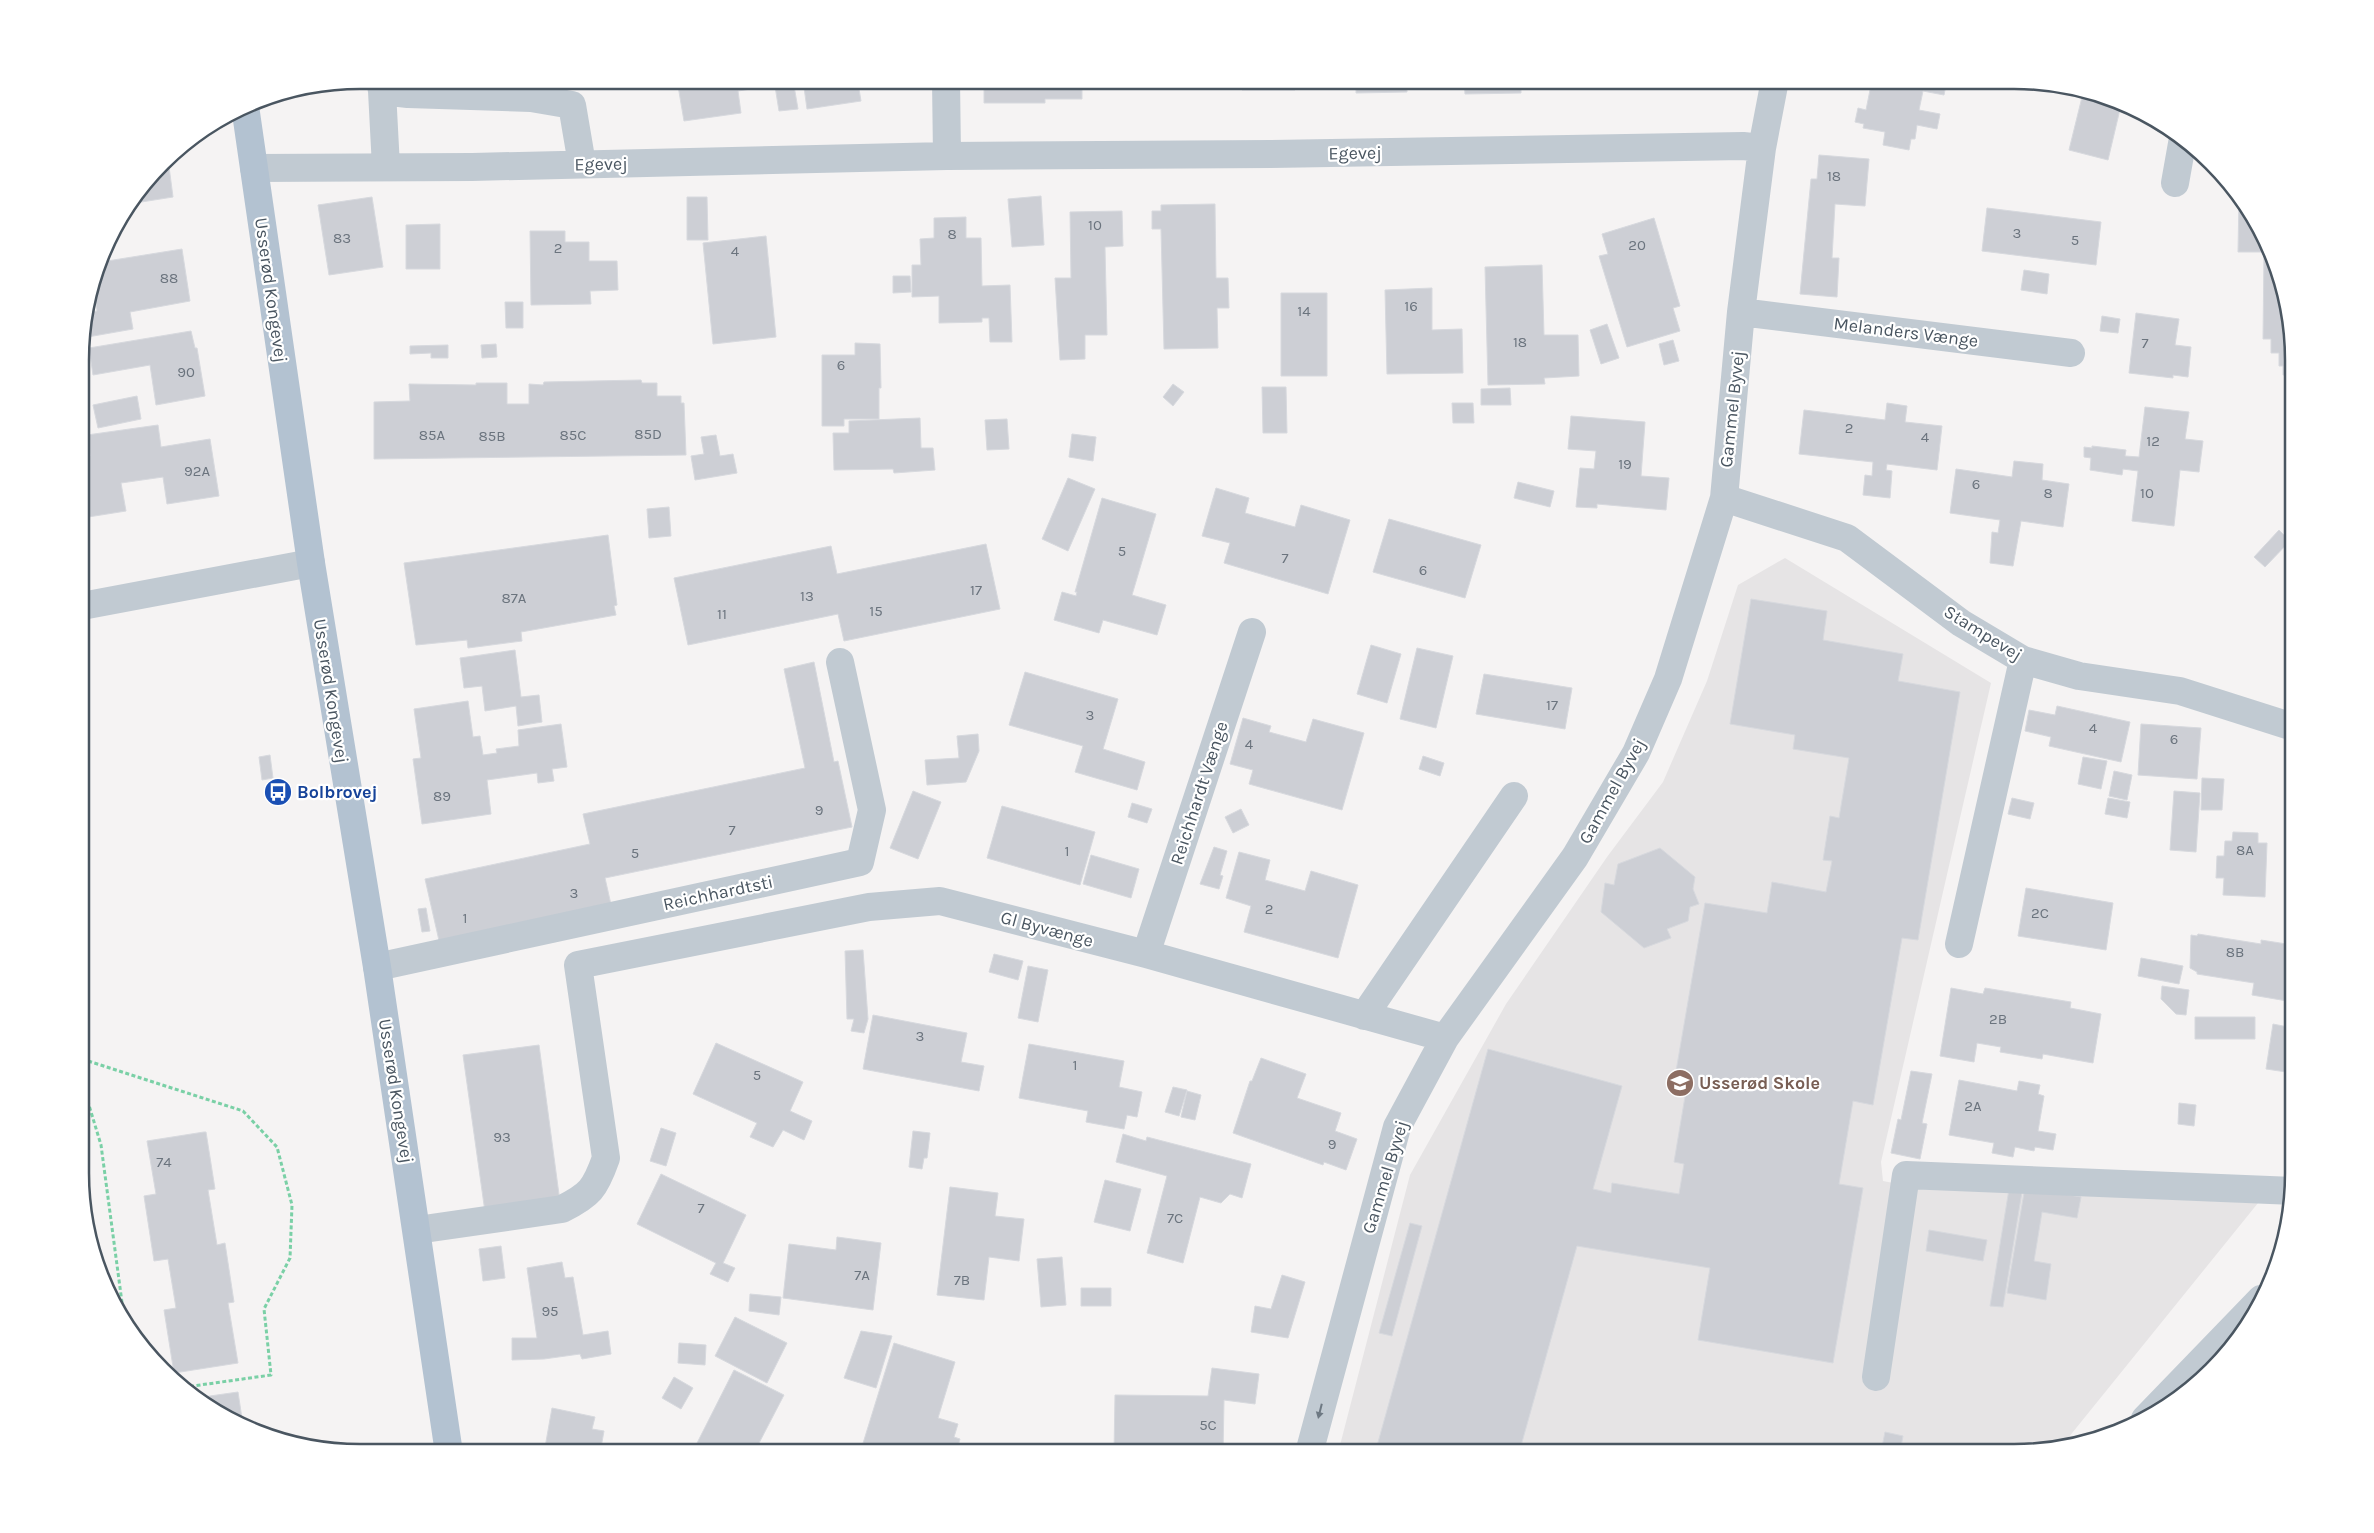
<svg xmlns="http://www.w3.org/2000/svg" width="2374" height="1533" viewBox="0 0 2374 1533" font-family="Karla,sans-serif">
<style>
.education{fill:#e6e4e5}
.building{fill:#cdcfd5;stroke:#d7d9de}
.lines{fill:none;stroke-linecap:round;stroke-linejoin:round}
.path{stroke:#7ad0a6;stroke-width:3;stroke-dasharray:4 2.5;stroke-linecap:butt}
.minor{stroke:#c1cad2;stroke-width:28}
.major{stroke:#b3c2d1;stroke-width:28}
.oneway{fill:#6e7983}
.labels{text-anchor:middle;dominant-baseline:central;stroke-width:4.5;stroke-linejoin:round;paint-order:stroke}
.number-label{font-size:15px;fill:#6b747e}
.street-label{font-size:18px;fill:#4a5661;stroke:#fff}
.transit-label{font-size:18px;font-weight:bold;fill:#164399;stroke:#fff;text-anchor:start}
.education-label{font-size:18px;font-weight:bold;fill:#785e54;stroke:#fff;text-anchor:start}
.rim{fill:none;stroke:#4a5661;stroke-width:2.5}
</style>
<rect width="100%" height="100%" fill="#f5f3f3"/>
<!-- education -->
<path class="education" d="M1785,558l206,125 -110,479 2,19 41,8 334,14 -198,245 -28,4 -694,1 72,-278 96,-171 101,-147 56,-75 44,-101 31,-96z"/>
<!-- building -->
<path class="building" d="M677,80h73l1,9 -13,2 3,22 -57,8z
M774,80h19l5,29 -19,2z
M803,80h71l1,7 -16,2 2,12 -54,8z
M984,80h98v19h-37v4h-61z
M1136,80h69v2l-69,1z
M1242,80h80v7h-27v3h-53z
M1356,80h51v12l-51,1z
M1464,80h57v13l-56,1z
M1872,80h75l-3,15 -21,-4 -4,19 21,4 -3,15 -20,-4 -2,14h-4l-2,11 -26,-5 2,-13 -22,-4 1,-4 -9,-2 3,-14 8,2z
M2084,89l37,16 -13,55 -39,-10z
M1819,155l50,4 -4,47 -30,-2 -3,54h7l-2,39 -37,-3 11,-115h6z
M168,159l5,38 -38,6z
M1041,196l3,49 -32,2 -4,-48z
M372,197l11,70 -54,8 -11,-70z
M687,197h20l1,43h-21z
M2239,197l18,23 27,67 9,55v44l-6,-1v-10h-4v-9h-4v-13h-8v-14h-8l1,-87h-26z
M1215,204l1,74h12l1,30h-12l1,40 -54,1 -3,-120h-9v-18h9v-6z
M1987,208l114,14 -5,43 -114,-14z
M1122,211l1,35 -18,1 2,88h-22v24l-25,1 -5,-82h16l-1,-66z
M966,217v21h15l1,48 28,-1 2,57h-22l-1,-24h-7v4l-43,1v-27l-27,1v-32h9l-1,-26 14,-1v-20z
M1654,218l26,88 -7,2 7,23 -53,16 -28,-91 9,-2 -6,-20z
M440,224v45h-34v-44z
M530,231h35v11h24v19h28l1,29 -28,1 1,13 -60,1z
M766,236l10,101 -63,7 -10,-101z
M182,249l8,52 -60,11 3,17 -51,9v-14l4,-11 11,-2 -3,-25 7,-24z
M1542,265l2,70h34l1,41 -35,2 1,6 -57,1 -3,-118z
M2024,270l25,4 -2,20 -26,-4z
M893,276h17l1,16 -18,1z
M1432,288v42l30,-1 1,44 -76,1 -2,-84z
M1281,293h46v83h-46z
M505,302h18v26h-17z
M2136,313l43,6 -4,26 16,2 -3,30 -15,-2v3l-44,-5z
M2102,316l18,3 -2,14 -18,-2z
M1607,324l12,34 -18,6 -11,-34z
M191,331l4,17h2l8,48 -49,9 -6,-40 -57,10 -4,-27z
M1673,340l6,21 -15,4 -5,-21z
M855,343l25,1 1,44h-2v31h-35v7h-22v-71h33z
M496,344l1,13 -15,1 -1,-13z
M448,345v13h-17v-5l-21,1v-8z
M641,380l1,3h15v13h24v7h3l2,52 -312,4v-57l36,-1 -1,-17 67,1v-2h31v21h22v-20l14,1 1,-3z
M1173,384l11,8 -11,14 -10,-9z
M1262,387h24l1,46h-24z
M1510,388l1,17h-30v-16z
M137,396l4,23 -43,9 -5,-23z
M1452,403h21l1,20h-21z
M1887,403l20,3 -2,16 37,4 -5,44 -50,-6 -1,6 6,1 -2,27 -27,-3 2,-20 7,1 1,-14 -74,-8 5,-44 81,10z
M2145,407l44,5 -4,27 18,2 -4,31 -19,-2 -6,56 -42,-5 6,-50 -15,-2 -1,6 -32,-5 1,-12 -7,-1v-10l8,1v-2l34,4 -1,6 14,1z
M2293,411v19h-2l-3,-18z
M1571,416l74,6 -4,54 28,2 -3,32 -69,-6v4l-21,-1 4,-39 14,1 2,-18 -28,-2z
M920,418l1,30h12l2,22 -41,3 -1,-4 -59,1 -1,-37h16v-12z
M1007,419l2,30 -22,1 -2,-30z
M158,425l3,22 49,-8 9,57 -52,8 -4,-27 -42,6 5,28 -44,7v-61l8,-1 -3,-21z
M1072,434l24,3 -3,24 -24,-4z
M716,435l4,21 13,-2 4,19 -42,7 -4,-24 13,-2 -3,-17z
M2014,461l29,3 -1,16 27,4 -6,43 -42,-6 -8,45 -23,-3 2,-31 6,1 2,-13 -50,-7 6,-44 56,8z
M1068,478l27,11 -27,62 -26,-12z
M1518,482l36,9 -4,16 -36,-9z
M1216,488l33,10 -4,15 50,14 6,-22 49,15 -22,74 -104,-31 6,-20 -28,-7z
M1102,498l54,16 -24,81 34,10 -9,30 -54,-15 -4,13 -45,-13 8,-28 14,4 1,-4h-2z
M669,507l2,29 -22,2 -2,-29z
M1389,519l92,26 -16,53 -92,-26z
M2279,530l11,11 -25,26 -11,-10z
M608,535l9,70 -3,1 2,9 -95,17 1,9 -54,7 -1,-8 -51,5 -12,-82z
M986,544l14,65 -156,32 -6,-27 -150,31 -14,-67 157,-32 6,28z
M1751,599l76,12 -4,29 80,14 -5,27 62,11 -42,248 -16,-2 -29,167 -20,-4 -14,83 24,4 -30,175 -135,-23 12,-72 -133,-22 -58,207h-144l113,-404 134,37 -29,103 18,4 1,-10 67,11 5,-30 -10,-2 15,-89 -13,-2 29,-168 62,10 5,-31 54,10 6,-31 -9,-1 7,-44 9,2 10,-60 -56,-9 2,-14 -65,-11z
M1371,645l30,9 -14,49 -30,-9z
M1417,648l36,8 -17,72 -36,-9z
M515,650l6,47 18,-2 3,27 -24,4 -2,-20 -31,5 -3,-25 -18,2 -4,-30z
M814,662l20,100 4,-1 14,66 -247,51 7,31 -172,36 -15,-66 165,-35 -7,-30 222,-46 -21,-99z
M1025,672l93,27 -15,50 42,13 -8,28 -62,-18 8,-26 -74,-21z
M1484,674l88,14 -7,41 -89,-15z
M468,701l5,36 7,-1 3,19 14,-2 -1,-4 23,-3 -1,-16 43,-6 6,43 -15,2 2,12 -16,2 -1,-10 -50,7 4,34 -69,10 -9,-65 8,-1 -7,-49z
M2057,706l73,16 -9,40 -72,-16 2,-9 -26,-6 4,-21 26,5z
M1243,718l28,8 -2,6 37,10 7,-23 51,14 -22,77 -93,-26 4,-14 -23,-6z
M2141,724l60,4 -4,51 -59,-4z
M978,734l1,17 -13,31 -39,3 -2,-25 34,-2 -2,-22z
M270,755l3,23 -11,2 -3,-23z
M1423,756l21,7 -4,13 -21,-7z
M2083,757l24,4 -6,28 -23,-5z
M2114,771l18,4 -5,25 -18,-4z
M2202,778l22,1 -2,31h-21z
M913,791l28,11 -23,57 -28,-11z
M2174,791l26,2 -4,59 -26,-2z
M2012,798l22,5 -4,16 -22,-5z
M2108,798l22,4 -3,16 -22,-4z
M1132,803l20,6 -5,14 -19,-6z
M1002,806l93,26 -15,53 -93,-27z
M1241,809l8,16 -16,8 -8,-16z
M2233,832l25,1v10h9l-2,54 -42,-2 1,-17h-8l1,-22h7l1,-15h7z
M1214,847l13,4 -7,24 3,1 -4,13 -19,-5z
M1660,848l35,29 -2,12 6,15 -9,3 -2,14 -21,8 4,9 -27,10 -43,-36 4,-29 9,2 4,-21z
M1239,852l31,8 -5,20 40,11 6,-20 47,14 -20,73 -94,-26 7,-26 -25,-8z
M1091,855l48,14 -8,29 -48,-14z
M2026,888l87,15 -7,47 -88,-14z
M426,908l4,23 -8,1 -4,-23z
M2198,934l63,10v-4l32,5v57l-41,-7 2,-12 -57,-9v-2l-7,-4 1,-33 6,1z
M863,950l5,69 -4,14 -13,-2 3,-12h-7l-2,-68z
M994,954l29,7 -5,19 -29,-8z
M2141,958l42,8 -4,18 -41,-8z
M1028,966l20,4 -10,52 -20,-4z
M2162,986l27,4 -3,25 -10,-1 -15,-15z
M1951,988l32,6 2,-6 86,14 -1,6 31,6 -8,49 -50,-9 -1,5 -42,-7 1,-5 -24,-4 -3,19 -34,-6z
M873,1015l94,18 -6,29 23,4 -5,25 -116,-22z
M2195,1017h60v22h-60z
M2273,1024l20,4v45l-27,-4z
M716,1043l87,39 -13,29 22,10 -8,19 -21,-10 -10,17 -23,-10 7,-14 -64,-29z
M1029,1044l95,17 -5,26 23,5 -5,25 -10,-2 -3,14 -38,-7 2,-11 -69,-13z
M539,1045l21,157 -75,10 -22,-157z
M1261,1058l45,16 -9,24 44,15 -6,18 22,8 -11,31 -22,-8 -1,3 -90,-32 17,-52h2z
M1911,1071l21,3 -10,49 5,1 -7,35 -29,-6 7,-34 3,1z
M1959,1080l58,11 2,-10 21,4 -2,9 6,2 -6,35 18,3 -3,16 -18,-3 -1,4 -19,-4 -2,10 -21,-4 2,-10 -45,-8z
M1173,1087l14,3 -8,26 -14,-4z
M1187,1091l14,4 -6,25 -14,-3z
M2179,1103l17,2 -2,21 -16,-2z
M661,1128l15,5 -10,33 -16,-5z
M913,1131l17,2 -3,25h-3l-2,11 -13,-2z
M204,1132h2l9,57 -7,1 9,55 8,-2 9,59 -6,1 10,60 -64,10 -10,-63 12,-2 -8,-49 -14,2 -10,-65 12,-2 -9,-53z
M1123,1134l23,7 1,-4 104,27 -9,34 -12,-4 -9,9 -21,-6 -17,66 -36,-10 20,-77 -51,-14z
M661,1174l85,41 -23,48 12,5 -7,14 -18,-8 6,-11 -79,-39z
M1105,1180l36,9 -11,42 -36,-9z
M82,1182l6,39 -3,1 -3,-13z
M950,1187l48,6 -3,23 29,3 -5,42 -30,-4 -5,43 -47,-5z
M2025,1187l56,10 -4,21 -35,-6 -8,49 17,3 -5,36 -39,-7z
M2009,1189l13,3 -19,115 -13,-1z
M1410,1223l12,3 -30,110 -13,-3z
M1929,1230l58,10 -4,21 -57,-10z
M837,1237l44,6 -8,67 -90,-12 6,-54 47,6z
M501,1246l4,32 -22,3 -4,-32z
M1062,1257l4,48 -25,2 -4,-48z
M562,1262l3,16 8,-1 10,58 25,-4 3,23 -29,5 -2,-5 -36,5 -32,1v-22h25l-10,-70z
M1282,1275l23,7 -17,56 -37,-6 4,-26 16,3z
M1081,1288h30v18h-30z
M750,1294l31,3 -2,18 -30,-4z
M735,1317l52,26 -20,40 -52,-27z
M861,1331l31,5 -16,52 -32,-10z
M679,1343l27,2 -1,20 -27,-2z
M894,1343l61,19 -17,56 20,6 -4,13 6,2 -4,14h-96z
M1212,1368l47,6 -4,30 -31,-4 -1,53h-109l1,-58 93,1z
M734,1370l50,25 -27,52 11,6h-76z
M674,1377l19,11 -12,21 -19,-11z
M238,1392l5,33 -38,-19 -9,-8z
M552,1408l43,9 -3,12 12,2 -4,22h-56z
M1885,1432l18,4 -3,16h-19z
M2039,1442l28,5 -30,5z"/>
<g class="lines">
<!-- path -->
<path class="path" d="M82,1059l161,52 34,36 15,58 -2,53 -26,51 7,66 -85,12
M82,1082l19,63 24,180"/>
<!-- minor -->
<path class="minor" d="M380,80l2,11 26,3 123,4 41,7 10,59
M946,80l1,76
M382,91l4,76
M254,168l218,-1 475,-11 324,-2 472,-8 19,2
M2175,183l8,-45
M1741,312l330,41
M1724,498l123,40 114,85 62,37 56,16 101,15 113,36
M82,606l229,-43
M1959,944l64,-284
M1146,954l106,-322
M377,967l483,-105 12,-52 -32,-148
M1364,1016l150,-220
M417,1230l145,-21c28,-14 33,-20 44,-51l-28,-193 291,-58 71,-6 206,53 299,84
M1876,1377l30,-202 387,16
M2145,1419l116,-120
M1309,1453l88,-326 48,-89 130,-181 61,-104 32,-74 56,-181 17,-186 21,-164 13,-68"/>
<!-- major -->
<path class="major" d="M245,106l66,457 66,404 72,486"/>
</g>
<!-- one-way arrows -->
<defs><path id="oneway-solid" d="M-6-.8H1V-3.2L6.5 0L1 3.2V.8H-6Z" transform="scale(1.25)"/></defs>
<use class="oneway" href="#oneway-solid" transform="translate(1320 1411) rotate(104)"/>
<!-- icons -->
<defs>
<symbol id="bus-disc" viewBox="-11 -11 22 22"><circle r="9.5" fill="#1a4fb4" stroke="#fff"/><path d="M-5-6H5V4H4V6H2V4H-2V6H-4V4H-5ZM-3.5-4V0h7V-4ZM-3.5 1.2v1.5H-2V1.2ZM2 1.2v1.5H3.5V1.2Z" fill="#fff"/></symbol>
<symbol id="school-disc" viewBox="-11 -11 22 22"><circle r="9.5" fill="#8d6e63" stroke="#fff"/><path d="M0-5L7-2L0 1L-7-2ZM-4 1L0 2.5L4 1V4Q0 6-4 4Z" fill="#fff"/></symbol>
</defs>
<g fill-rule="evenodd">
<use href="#bus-disc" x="262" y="776" width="32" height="32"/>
<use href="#school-disc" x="1664" y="1067" width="32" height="32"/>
</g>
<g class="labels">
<!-- number labels -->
<g class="number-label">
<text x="1834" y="176">18</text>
<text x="1095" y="225">10</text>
<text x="2017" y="233">3</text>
<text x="952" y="234">8</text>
<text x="342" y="238">83</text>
<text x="2075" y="240">5</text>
<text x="1637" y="245">20</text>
<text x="558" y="248">2</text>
<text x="735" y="251">4</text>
<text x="169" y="278">88</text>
<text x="1411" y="306">16</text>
<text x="1304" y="311">14</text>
<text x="1520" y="342">18</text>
<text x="2145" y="343">7</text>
<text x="841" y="365">6</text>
<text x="186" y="372">90</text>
<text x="1849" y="428">2</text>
<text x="648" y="434">85D</text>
<text x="432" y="435">85A</text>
<text x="573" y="435">85C</text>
<text x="492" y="436">85B</text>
<text x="1925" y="437">4</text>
<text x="2153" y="441">12</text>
<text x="1625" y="464">19</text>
<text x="197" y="471">92A</text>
<text x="1976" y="484">6</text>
<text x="2048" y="493">8</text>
<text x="2147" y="493">10</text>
<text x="1122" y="551">5</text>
<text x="1285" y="558">7</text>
<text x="1423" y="570">6</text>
<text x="976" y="590">17</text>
<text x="807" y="596">13</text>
<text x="514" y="598">87A</text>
<text x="876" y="611">15</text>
<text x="722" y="614">11</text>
<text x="1552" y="705">17</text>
<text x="1090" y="715">3</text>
<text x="2093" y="728">4</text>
<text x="2174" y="739">6</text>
<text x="1249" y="744">4</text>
<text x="442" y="796">89</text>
<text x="819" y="810">9</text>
<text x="732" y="830">7</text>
<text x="2245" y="850">8A</text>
<text x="1067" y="851">1</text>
<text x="635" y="853">5</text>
<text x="574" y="893">3</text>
<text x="1269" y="909">2</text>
<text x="2040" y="913">2C</text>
<text x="465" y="918">1</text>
<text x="2235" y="952">8B</text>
<text x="1998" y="1019">2B</text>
<text x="920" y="1036">3</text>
<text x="1075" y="1065">1</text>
<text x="757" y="1075">5</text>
<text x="1973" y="1106">2A</text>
<text x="502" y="1137">93</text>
<text x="1332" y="1144">9</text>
<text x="164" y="1162">74</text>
<text x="701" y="1208">7</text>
<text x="1175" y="1218">7C</text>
<text x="862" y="1275">7A</text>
<text x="962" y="1280">7B</text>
<text x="550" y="1311">95</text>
<text x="1208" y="1425">5C</text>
</g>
<!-- street labels -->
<g class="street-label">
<text transform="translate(1355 153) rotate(-1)">Egevej</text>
<text transform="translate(601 164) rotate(-1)">Egevej</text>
<text transform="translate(271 290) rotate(82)">Usserød Kongevej</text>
<text transform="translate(1906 332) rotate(7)">Melanders Vænge</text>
<text transform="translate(1732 409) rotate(-84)">Gammel Byvej</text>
<text transform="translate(1983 633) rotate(32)">Stampevej</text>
<text transform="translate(331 691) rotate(81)">Usserød Kongevej</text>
<text transform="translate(1612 791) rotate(-61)">Gammel Byvej</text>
<text transform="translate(1199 793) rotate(-72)">Reichhardt Vænge</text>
<text transform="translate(718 893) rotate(-12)">Reichhardtsti</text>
<text transform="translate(1047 929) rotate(15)">Gl Byvænge</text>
<text transform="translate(396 1091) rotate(81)">Usserød Kongevej</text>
<text transform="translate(1385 1177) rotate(-73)">Gammel Byvej</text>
</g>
<!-- transit labels -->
<g class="transit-label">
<text x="297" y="792">Bolbrovej</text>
</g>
<!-- education labels -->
<g class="education-label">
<text x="1699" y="1083">Usserød Skole</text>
</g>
</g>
<!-- crop -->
<path d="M0 0H2374V1533H0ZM360 89H2014A271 271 0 0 1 2285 360V1173A271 271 0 0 1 2014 1444H360A271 271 0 0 1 89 1173V360A271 271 0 0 1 360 89Z" fill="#fff" fill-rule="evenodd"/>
<path class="rim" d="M360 89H2014A271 271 0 0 1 2285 360V1173A271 271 0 0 1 2014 1444H360A271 271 0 0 1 89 1173V360A271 271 0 0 1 360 89Z"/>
</svg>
